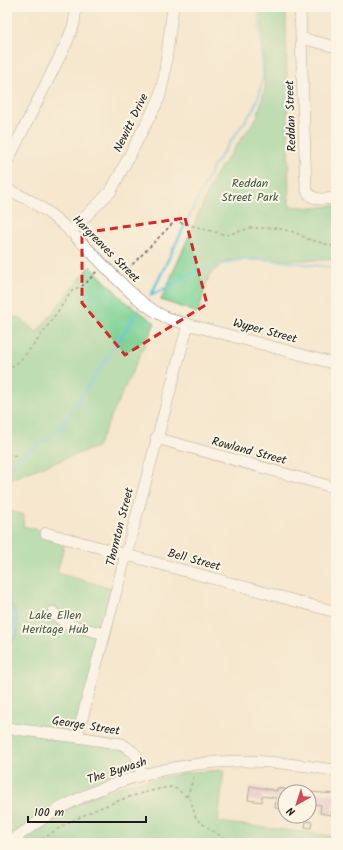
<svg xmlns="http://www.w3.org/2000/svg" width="343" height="850" viewBox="0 0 343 850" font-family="Kalam,sans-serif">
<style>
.green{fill:#7cd093;stroke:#4c7658}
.water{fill:#60c3de;stroke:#3e707d}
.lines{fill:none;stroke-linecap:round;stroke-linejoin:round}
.stream{stroke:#60c3de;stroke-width:2.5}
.building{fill:#dcaece}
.minor-casing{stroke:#68635a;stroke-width:12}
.path{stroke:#68635a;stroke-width:1.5;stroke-dasharray:3 3;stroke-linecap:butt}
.minor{stroke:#fff;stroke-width:11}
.marked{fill:none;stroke:#d62828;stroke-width:3;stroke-dasharray:8 5;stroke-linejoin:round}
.labels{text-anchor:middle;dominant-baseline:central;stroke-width:4;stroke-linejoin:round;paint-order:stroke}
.street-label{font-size:12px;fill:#1c1c1c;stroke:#fcf5e5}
.park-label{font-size:12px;fill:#3e5b46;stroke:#fcf5e5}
</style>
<rect width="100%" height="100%" fill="#fcf5e5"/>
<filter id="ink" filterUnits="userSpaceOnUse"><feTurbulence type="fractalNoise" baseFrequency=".025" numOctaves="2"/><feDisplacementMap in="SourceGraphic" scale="8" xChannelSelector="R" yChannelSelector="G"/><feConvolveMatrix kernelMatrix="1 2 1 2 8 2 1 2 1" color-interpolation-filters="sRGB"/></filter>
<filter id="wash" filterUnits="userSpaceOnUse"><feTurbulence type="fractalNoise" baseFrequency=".012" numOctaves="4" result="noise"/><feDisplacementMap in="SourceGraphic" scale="16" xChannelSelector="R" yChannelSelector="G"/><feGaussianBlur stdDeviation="0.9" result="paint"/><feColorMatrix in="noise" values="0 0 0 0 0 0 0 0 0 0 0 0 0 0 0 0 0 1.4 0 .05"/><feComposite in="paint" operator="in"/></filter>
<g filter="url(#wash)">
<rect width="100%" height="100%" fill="#f6e7ce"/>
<!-- green -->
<path class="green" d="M262,7h24l3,199 26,2 21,-3v55h-109l-18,15 -11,38 -37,-13 55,-126 41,-57 8,-29z
M90,266l35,35 30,22 -58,124 -69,25 -21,9v-163l11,-1 19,15z
M7,510l17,5 -1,11 43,11 -9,36 61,17 -40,146 45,8 20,30 -21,6 -115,63z
M224,770l-6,52 93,11 25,4v6h-320l15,-13 48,-28 48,-18 63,-12z"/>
<!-- water -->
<path class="water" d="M7,597c10,16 20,36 0,49z"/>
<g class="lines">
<!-- stream -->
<path class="stream" d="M151,295l63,-130 39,-55 6,-15 4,-18 -4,-70
M151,295l11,-5 36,-20 36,-9 21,-3 81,10
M7,466l44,-30 11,-11 75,-112"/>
</g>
<g id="blocks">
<!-- building -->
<path class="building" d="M250,786l27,5v-3l8,1v21l-10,-2 1,-10 -14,-2v6l-14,-2z
M309,792l26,2 -4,21 -11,-2 1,-8 -12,-2z
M306,821l6,1 -1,6 -6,-1z"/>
</g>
</g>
<g filter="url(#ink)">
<use href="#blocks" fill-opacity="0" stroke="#68635a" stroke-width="1"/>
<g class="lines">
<defs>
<path id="minor" d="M300,7l6,181c4,14 18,11 30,10
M301,38l35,9
M7,162l60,-120 7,-18 2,-17
M7,190c46,16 77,56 111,90 16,16 32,31 54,40l164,44
M70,232l41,-41 48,-92 5,-22 9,-70
M156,438l180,50
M46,533l290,79
M53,612c11,15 35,17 52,22
M7,728l70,9 45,7 10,7 4,4 6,20
M77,737l111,-413
M10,843c64,-54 149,-81 233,-82 31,0 62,5 93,9"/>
</defs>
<!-- minor casing -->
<use href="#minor" class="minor-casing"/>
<!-- path -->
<path class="path" d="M124,273l51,-52 51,14 25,-7h24l19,4 14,7 28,8
M7,371l13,-10 20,-24 32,-46 13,-7 12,-13
M7,455l11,1
M187,797l8,-23
M37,843c12,-8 24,-17 37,-23 27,-14 67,-29 97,-33l6,2 10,8 4,4 5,18 21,15 9,4 49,5"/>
<!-- minor -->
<use href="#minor" class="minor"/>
</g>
</g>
<!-- marked area -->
<path d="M0 0H343V850H0ZM185,218l22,86 -82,51 -43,-52v-70z" fill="#f6e7ce" fill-opacity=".55" fill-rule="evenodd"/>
<path class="marked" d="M185,218l22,86 -82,51 -43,-52v-70z"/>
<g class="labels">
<!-- street labels -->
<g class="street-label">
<text transform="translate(291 116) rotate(-92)">Reddan Street</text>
<text transform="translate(131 123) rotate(-64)">Newitt Drive</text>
<text transform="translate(106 249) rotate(45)">Hargreaves Street</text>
<text transform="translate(265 331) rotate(15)">Wyper Street</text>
<text transform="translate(249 451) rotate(15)">Rowland Street</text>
<text transform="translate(120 527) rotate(-76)">Thornton Street</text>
<text transform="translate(194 560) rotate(15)">Bell Street</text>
<text transform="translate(86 726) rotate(9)">George Street</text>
<text transform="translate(117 771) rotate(-18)">The Bywash</text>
</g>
<!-- park labels -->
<g class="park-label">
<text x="250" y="183">Reddan<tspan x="250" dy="14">Street Park</tspan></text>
<text x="55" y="615">Lake Ellen<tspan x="55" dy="14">Heritage Hub</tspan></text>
</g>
</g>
<!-- margin -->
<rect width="343" height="850" fill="none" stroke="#fcf5e5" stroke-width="24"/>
<!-- north arrow -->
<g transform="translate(297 804) rotate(219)"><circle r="19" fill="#fcf5e5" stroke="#a29e95"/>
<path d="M0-3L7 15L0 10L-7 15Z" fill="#d1495b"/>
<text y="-6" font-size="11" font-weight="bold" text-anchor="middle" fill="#1c1c1c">N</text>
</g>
<!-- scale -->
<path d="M28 816v6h118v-6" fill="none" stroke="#1c1c1c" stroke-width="2"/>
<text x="34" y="816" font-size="12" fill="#1c1c1c" stroke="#fcf5e5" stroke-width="3" paint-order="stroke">100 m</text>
</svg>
